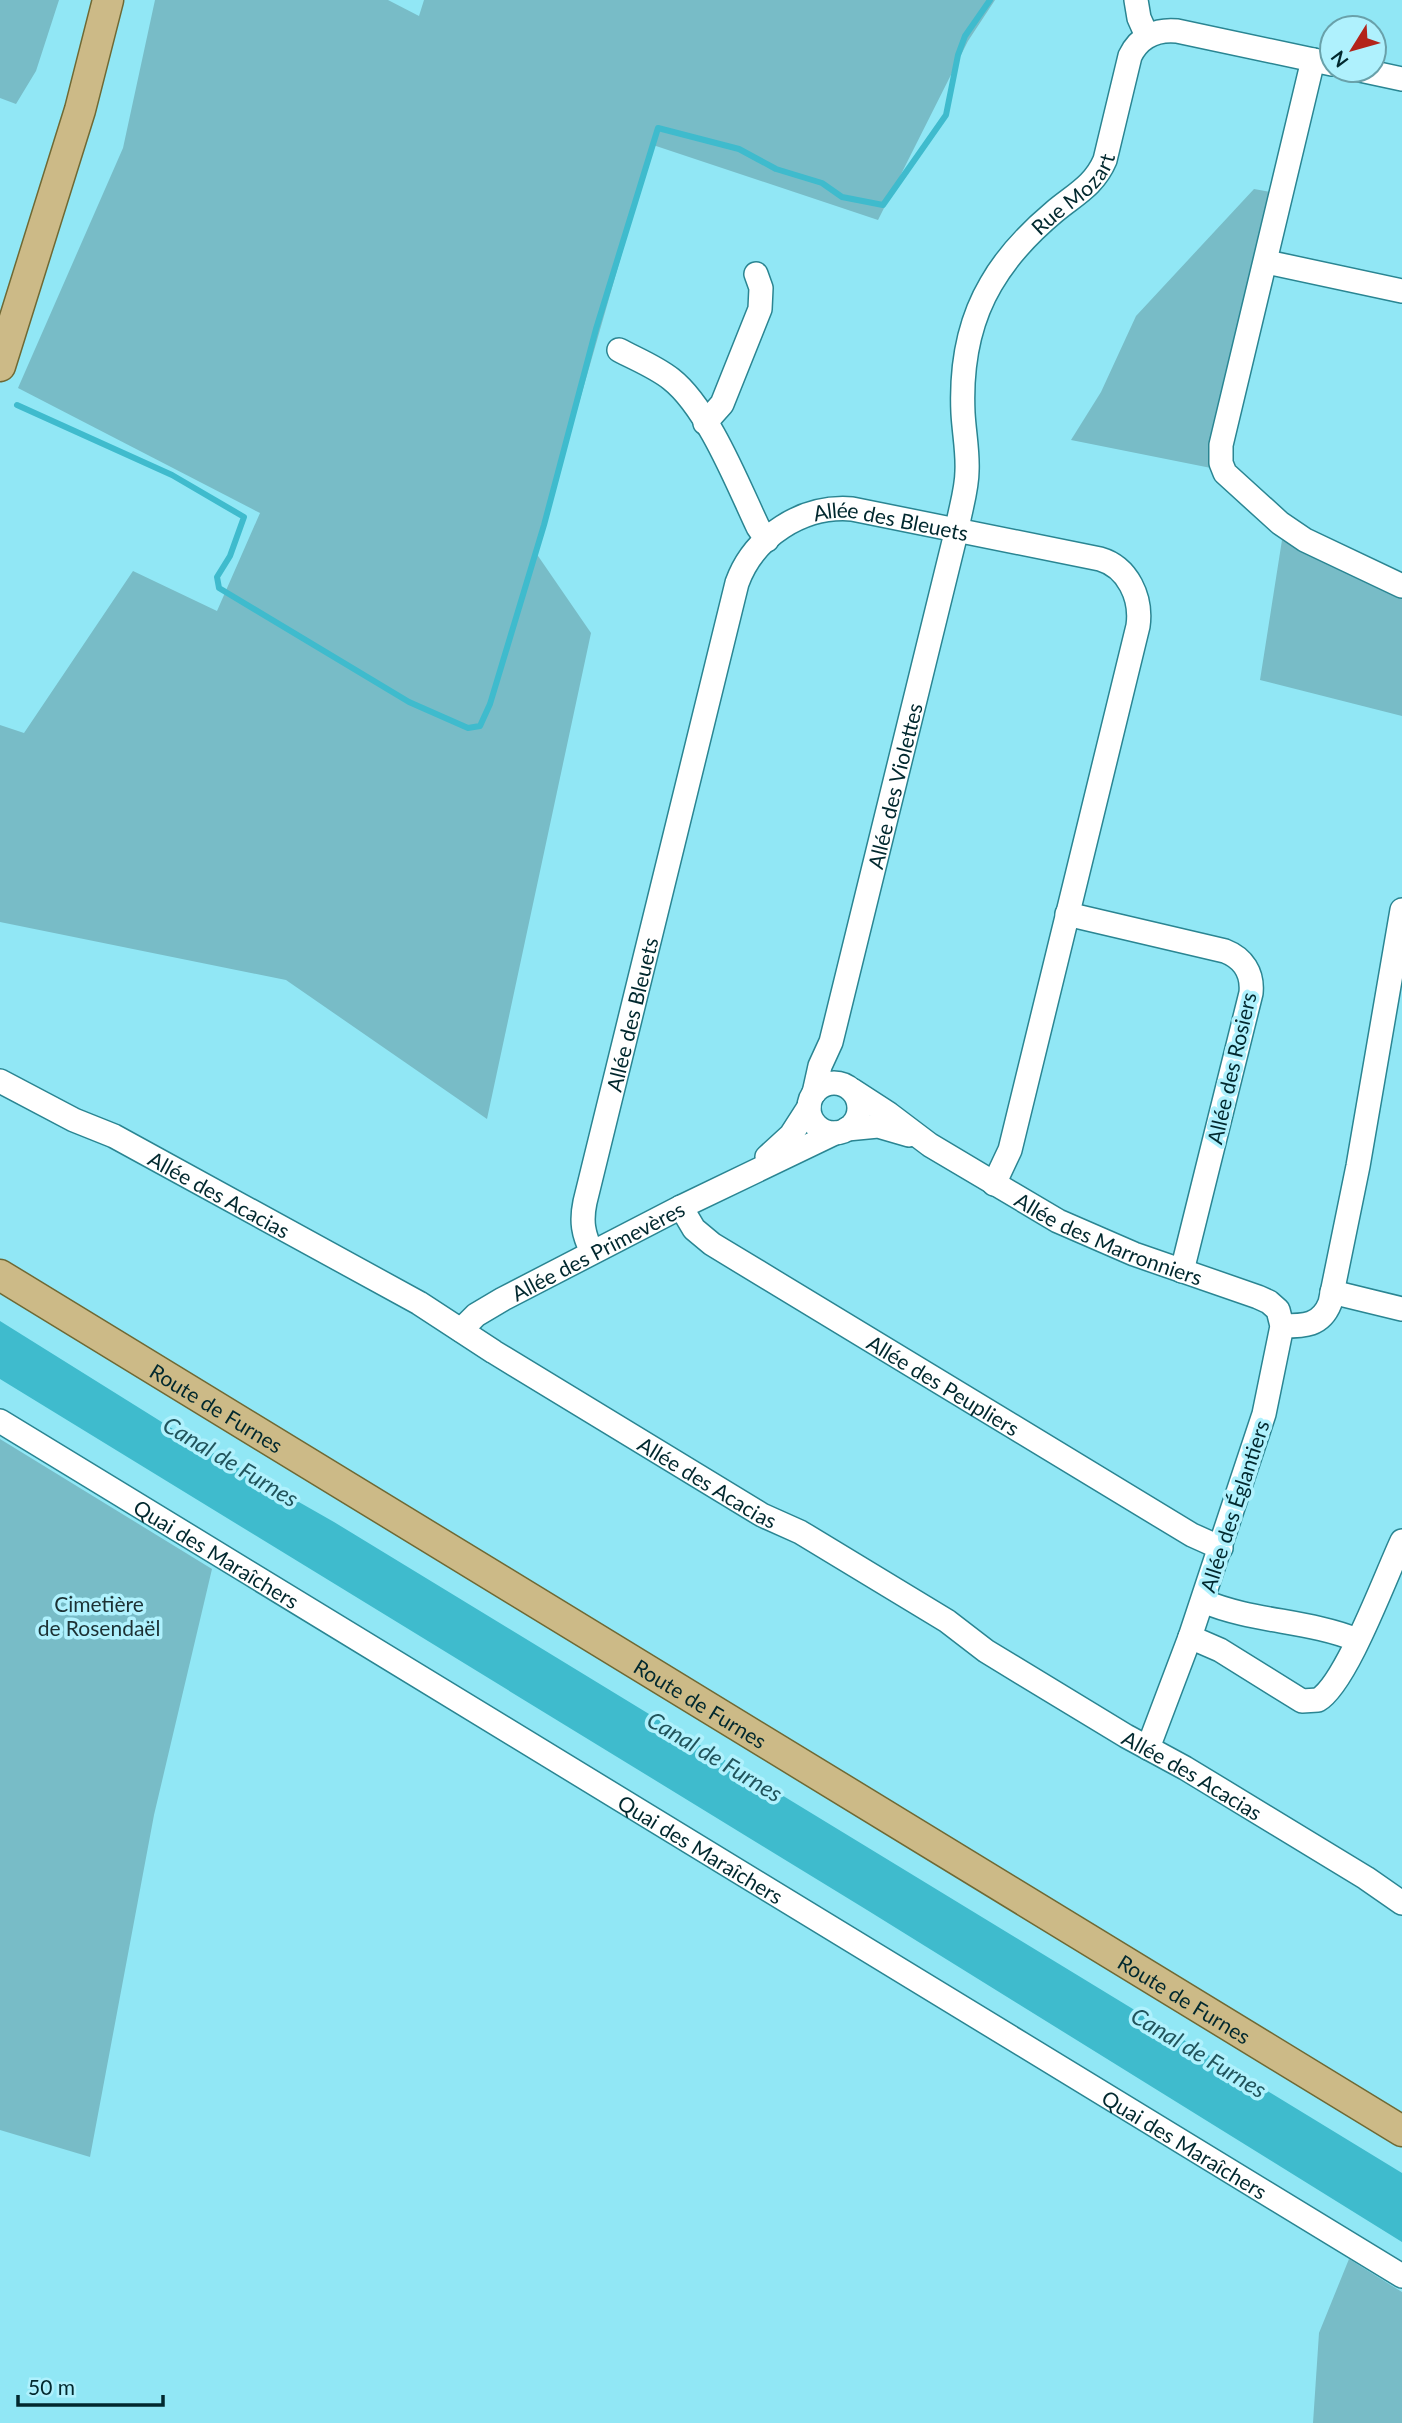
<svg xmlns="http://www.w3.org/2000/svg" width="1402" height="2423" viewBox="0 0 1402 2423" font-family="Lato,sans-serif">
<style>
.green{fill:#78bcc7}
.water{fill:#3fbbcd}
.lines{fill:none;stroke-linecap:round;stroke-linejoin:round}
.stream{stroke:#3fbbcd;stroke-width:6}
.minor-casing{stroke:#2a8592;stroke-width:26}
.major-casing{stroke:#6f6934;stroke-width:33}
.minor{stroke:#fff;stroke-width:23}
.major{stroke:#ccba87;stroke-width:30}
.labels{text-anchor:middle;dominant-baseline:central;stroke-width:7;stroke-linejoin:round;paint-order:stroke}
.street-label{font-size:21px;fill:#01282e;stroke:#aff1fd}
.park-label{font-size:21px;fill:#1c3134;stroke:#aff1fd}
.water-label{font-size:23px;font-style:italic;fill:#21545c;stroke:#aff1fd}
</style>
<rect width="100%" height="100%" fill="#91e7f5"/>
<!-- green -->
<path class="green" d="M0,0h59l-23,71 -20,33 -16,-6z
M155,0h233l31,16 5,-16h571l-27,41 -90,179 -225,-75 -117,408 55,80 -104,486 -201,-139 -286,-58v-197l24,8 109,-162 84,40 43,-98 -242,-125 105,-240z
M1254,189l23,4 -66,275 -140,-28 30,-48 35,-76z
M1282,540l120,55v121l-142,-36z
M0,1439l212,130 -58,246 -64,342 -90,-27z
M1349,2259l53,33v131h-89l6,-90z"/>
<!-- water -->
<path class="water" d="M0,1321l197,123 137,78 1068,651v69l-535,-332 -867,-531z"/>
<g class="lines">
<!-- stream -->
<path class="stream" d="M17,405l155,70 72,42 -14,39 -13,21 2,11 190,114 59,26 12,-2 10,-22 54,-179 52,-196 62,-201 81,21 37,20 46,14 20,14 41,8 63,-90 12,-60 7,-19 25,-36"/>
<defs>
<g id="minor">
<path d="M1136,0l3,18 8,18"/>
<path d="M1313,60l-92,385v18l4,10 55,50 25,17 97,46"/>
<path d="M1360,70l42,9"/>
<path d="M1267,262l135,29"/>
<path d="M619,350c17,9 37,17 52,29 37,29 67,106 87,148l9,13"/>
<path d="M705,423l17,-19 38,-95 1,-21 -5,-14"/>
<path d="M1067,914l158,37c18,7 28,22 26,42l-69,278"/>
<path id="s1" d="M0,1081l74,39 40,16 305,167 75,49 268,163 38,17 147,89 39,30 140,85 59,32 181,110 36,25"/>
<circle cx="834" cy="1108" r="25"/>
<path id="s2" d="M852,1090l37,24 41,31 128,76 76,33 124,43 11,5 9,8 4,16 -18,88 -74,223 -42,111"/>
<path id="s3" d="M814,1093l6,-27 11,-24 126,-513c3,-19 10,-39 10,-58 1,-19 -3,-39 -4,-58 -2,-44 5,-90 28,-129 16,-28 38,-51 63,-72 20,-17 40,-26 51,-52l25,-104c9,-19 26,-27 47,-25l155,33"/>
<path d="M847,1129l31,-3 31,9"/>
<path d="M767,1157l24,-22 18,-28"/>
<path id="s4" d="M681,1207l13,22 18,15 480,291 29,13"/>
<path id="s5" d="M592,1252c-9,-18 -11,-31 -7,-50l152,-619c17,-47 66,-78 115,-74l248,50c28,8 42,39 38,67l-128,524 -16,34"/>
<path d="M1332,1292l70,17"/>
<path d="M1282,1326c22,0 39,0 48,-23l28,-137 44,-256"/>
<path id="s6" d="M461,1330l15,-15 27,-16 178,-92 154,-74"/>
<path id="s7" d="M0,1421l1402,855"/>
<path d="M1203,1601c49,21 105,19 154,39"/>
<path d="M1190,1637l30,13 82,51 16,-1c28,-16 68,-125 84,-159"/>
</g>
<g id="major">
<path d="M0,366l80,-256 28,-110"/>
<path id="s8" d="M0,1275l1402,856"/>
</g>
</defs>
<!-- minor casing -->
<use href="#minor" class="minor-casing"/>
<!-- major casing -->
<use href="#major" class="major-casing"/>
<!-- minor -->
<use href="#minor" class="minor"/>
<!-- major -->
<use href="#major" class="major"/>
</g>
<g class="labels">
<!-- street labels -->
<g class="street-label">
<text stroke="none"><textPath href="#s3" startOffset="956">Rue Mozart</textPath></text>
<text stroke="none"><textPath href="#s5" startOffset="875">Allée des Bleuets</textPath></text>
<text stroke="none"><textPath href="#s3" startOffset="318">Allée des Violettes</textPath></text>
<text stroke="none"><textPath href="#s5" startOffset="245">Allée des Bleuets</textPath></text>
<text transform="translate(1231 1068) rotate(-77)">Allée des Rosiers</text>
<text stroke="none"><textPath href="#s1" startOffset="247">Allée des Acacias</textPath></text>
<text stroke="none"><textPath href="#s2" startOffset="298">Allée des Marronniers</textPath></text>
<text stroke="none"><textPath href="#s6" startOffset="159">Allée des Primevères</textPath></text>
<text stroke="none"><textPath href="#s4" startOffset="320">Allée des Peupliers</textPath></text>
<text stroke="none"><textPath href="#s8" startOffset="254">Route de Furnes</textPath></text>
<text stroke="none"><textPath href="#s1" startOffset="814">Allée des Acacias</textPath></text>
<text transform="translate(1234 1506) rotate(-72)">Allée des Églantiers</text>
<text stroke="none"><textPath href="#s7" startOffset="254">Quai des Maraîchers</textPath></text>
<text stroke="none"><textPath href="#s8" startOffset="821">Route de Furnes</textPath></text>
<text stroke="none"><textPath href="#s1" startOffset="1381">Allée des Acacias</textPath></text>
<text stroke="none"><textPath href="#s7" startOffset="821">Quai des Maraîchers</textPath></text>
<text stroke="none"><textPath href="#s8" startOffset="1388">Route de Furnes</textPath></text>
<text stroke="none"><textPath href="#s7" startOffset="1388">Quai des Maraîchers</textPath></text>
</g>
<!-- park labels -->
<g class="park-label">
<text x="99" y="1603">Cimetière<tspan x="99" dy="24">de Rosendaël</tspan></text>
</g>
<!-- water labels -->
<g class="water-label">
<text transform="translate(231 1461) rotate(31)">Canal de Furnes</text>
<text transform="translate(715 1756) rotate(31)">Canal de Furnes</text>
<text transform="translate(1199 2052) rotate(31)">Canal de Furnes</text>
</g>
</g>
<!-- north arrow -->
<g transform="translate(1353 49) rotate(233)"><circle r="33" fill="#aff1fd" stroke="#69a1aa" stroke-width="2"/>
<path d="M0-5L12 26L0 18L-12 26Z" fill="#b3241a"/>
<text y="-10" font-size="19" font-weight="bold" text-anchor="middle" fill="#01282e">N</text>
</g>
<!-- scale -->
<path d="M18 2395v10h145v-10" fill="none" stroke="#01282e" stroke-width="3.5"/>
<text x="28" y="2395" font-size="21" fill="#01282e" stroke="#aff1fd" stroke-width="5" paint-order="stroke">50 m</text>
</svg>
